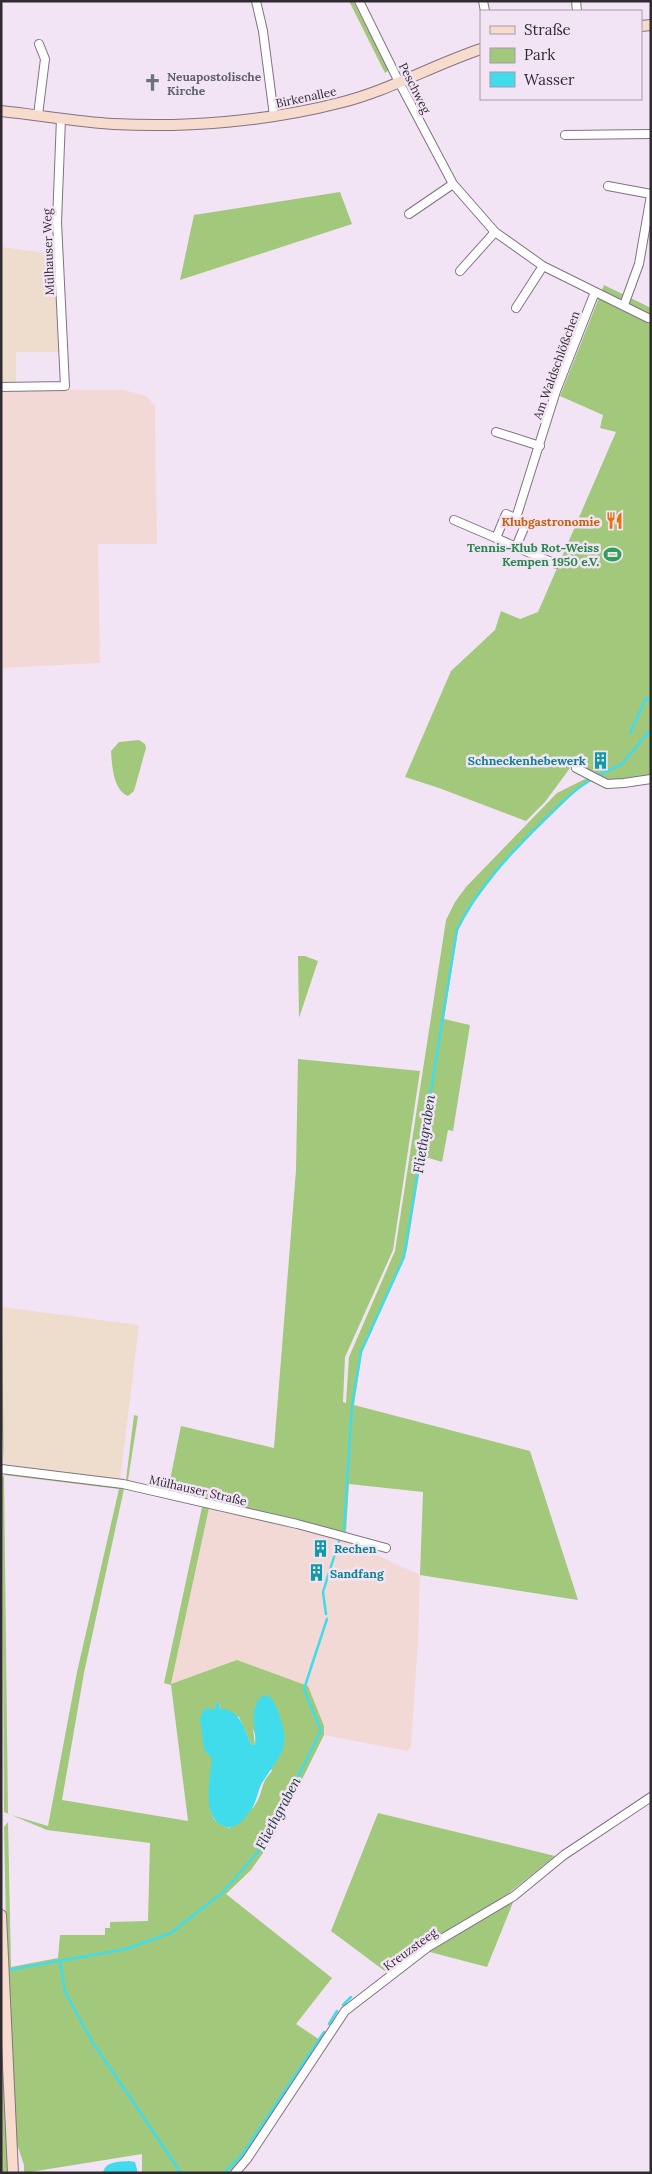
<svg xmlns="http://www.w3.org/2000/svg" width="652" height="2174" viewBox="0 0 652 2174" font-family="Lora,serif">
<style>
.commercial{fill:#eedccc}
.industrial{fill:#f3d9d6}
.green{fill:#a2c87c;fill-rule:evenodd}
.water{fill:#40dceb}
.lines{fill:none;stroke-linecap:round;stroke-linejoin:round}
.stream{stroke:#40dceb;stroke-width:2.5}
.street-casing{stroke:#817382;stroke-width:10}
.secondary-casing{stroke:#817382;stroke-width:12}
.street{stroke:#fff;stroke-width:8}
.secondary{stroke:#f7dbcd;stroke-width:10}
.labels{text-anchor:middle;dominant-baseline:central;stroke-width:5;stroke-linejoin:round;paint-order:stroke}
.worship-label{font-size:12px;font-weight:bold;fill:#5b616d;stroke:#f3e4f5;text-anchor:start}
.street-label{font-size:12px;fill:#302a31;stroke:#f3e4f5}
.food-label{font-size:12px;font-weight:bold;fill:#c56008;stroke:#f3e4f5;text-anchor:end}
.leisure-label{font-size:12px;font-weight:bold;fill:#27864d;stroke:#f3e4f5;text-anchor:end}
.culture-label{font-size:12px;font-weight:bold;fill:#0d838f;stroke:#f3e4f5;text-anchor:start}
.water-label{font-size:14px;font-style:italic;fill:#20393c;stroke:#f3e4f5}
</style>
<rect width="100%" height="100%" fill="#f3e4f5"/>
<!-- commercial -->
<path class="commercial" d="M1,247l53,7 6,98h-44v32h-15z
M2,1307l137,18 -19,156 -116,-16z"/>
<!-- industrial -->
<path class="industrial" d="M1,389l123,1 22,6 9,10 2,138h-59l2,119 -99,5z
M209,1508l135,32 76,35 -2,66 -7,106 -4,4 -83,-16v-9l-153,-41z"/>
<!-- green -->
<path class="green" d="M349,1h4l36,69 -4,3z
M340,192l12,32 -172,56 14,-65z
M604,285l47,23v468l-39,5 -10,-1 -26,-20 -31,42 -19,19 -87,-33 -34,-11 46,-106 44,-41 6,-19 19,8 18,-7 78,-180 -16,-4 3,-13 -43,-19z
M139,740l6,4 1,4 -12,43 -6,5c-15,-6 -16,-31 -17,-45l8,-9z
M589,777l4,3 -16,10 -68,66 -42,55 -9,19 -14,89 26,6 -17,106 -5,-1 -6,32 -20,-6 -15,93 -4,12 -41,91 -8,53 176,46 48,149 -158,-25 3,-83 -74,-8 -3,48 -215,-48 -5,-4 8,-65 4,1 -10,64 40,10 13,-64 93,22 22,-278 2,-111 122,12 -27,179 -48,107 -2,45 3,1 3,-46 46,-106 51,-331 9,-18 11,-15 91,-94z
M298,956h7l13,5 -19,57z
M1,1265l3,200 -3,-54z
M11,1472l113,15 79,18 6,3 -38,176 66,-24 71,26 16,40v9l-52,105 -21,30 -25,24 106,84 -36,46 24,16 -76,116 -13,17h-89v-19l-118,19v-8l-8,-24 -10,-216 -2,-98 4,-5 3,145 47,-9 2,-23h45v-7h5v-6l38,-1 2,-78 -103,-13 -43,-18 -2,-335zM4,1475l115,14 -42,183 -29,154 -40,-12zM124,1489l78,18 -38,176 7,2 17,136 -126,-21 22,-127zM216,1703h3l1,6 19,8 12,27 4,1 -2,-16 19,42c-11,12 -8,15 -14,29 -6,12 -19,20 -29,28 -15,-6 -17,-8 -19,-24z
M378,1813l177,43 -46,37 -123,79 -55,-41z
M514,1900l-27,67 -61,-16z
M1,2041l7,132h-7z"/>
<!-- water -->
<path class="water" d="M267,1695c8,6 10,13 13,22 11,32 0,38 -16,63 -7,9 -6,21 -14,31 -7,9 -14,20 -27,15 -22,-9 -13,-48 -11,-67l-8,-10 -4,-31 4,-9h11l1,-6h3l1,6c20,-1 24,20 31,35l4,1c2,-17 -8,-34 7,-49z
M129,2161l6,1 3,11h-35c2,-12 16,-11 26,-12z"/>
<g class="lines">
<!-- stream -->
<path class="stream" d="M630,733l16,-35 5,2
M599,775l23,-11 29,-35
M344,1530l8,-124 9,-54 43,-95 53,-327c20,-42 54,-77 87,-110 15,-15 29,-29 46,-40
M326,1614l-3,-22 16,-51
M60,1961l5,31 28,51 88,130
M8,1970l118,-21 45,-16 52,-41 40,-46 58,-115 -17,-42 23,-70
M343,2005l8,-8
M329,2024l8,-13
M224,2173l18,-18 82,-123"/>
<defs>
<path id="street" d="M256,1l7,30 11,85
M359,1l40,81 54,102 42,48 48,34 105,52
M483,1l2,10
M576,1l1,10
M38,115l7,-56 -6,-15
M565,135l86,-1
M608,186l43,8
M409,214l44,-30
M460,271l35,-39
M624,305l15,-41 12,-69
M516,308l27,-42
M1,387l64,-1 -8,-164 4,-104
M496,432l44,14
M506,514l20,9 -10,24 -20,-9z
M516,518l40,-127 39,-99
M454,520l42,18
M516,547l40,17
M576,768l31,16 17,-1 27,-4
M1,1469l122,15 174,40 89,24
M235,2173l12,-14 98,-148 83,-64 86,-51 50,-41 87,-58"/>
<path id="secondary" d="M641,26l10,-1
M1,111c38,4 75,11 113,13 73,4 155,-3 225,-21 49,-12 94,-38 142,-54
M1,1915l12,258"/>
</defs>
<!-- street casing -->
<use href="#street" class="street-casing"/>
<!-- secondary casing -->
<use href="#secondary" class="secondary-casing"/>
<!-- street -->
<use href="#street" class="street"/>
<!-- secondary -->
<use href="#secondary" class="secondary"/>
</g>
<!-- icons -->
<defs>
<symbol id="church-bare" viewBox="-9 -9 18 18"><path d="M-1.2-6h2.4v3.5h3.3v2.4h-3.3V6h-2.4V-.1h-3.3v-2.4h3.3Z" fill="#6b7280" stroke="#f3e4f5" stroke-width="2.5" paint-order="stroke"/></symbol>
<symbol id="restaurant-bare" viewBox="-9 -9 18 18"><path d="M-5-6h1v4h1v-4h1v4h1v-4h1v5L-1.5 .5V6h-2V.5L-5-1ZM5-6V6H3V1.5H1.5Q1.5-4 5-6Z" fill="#e8710a" stroke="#f3e4f5" stroke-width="2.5" paint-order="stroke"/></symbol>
<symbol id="stadium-bare" viewBox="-9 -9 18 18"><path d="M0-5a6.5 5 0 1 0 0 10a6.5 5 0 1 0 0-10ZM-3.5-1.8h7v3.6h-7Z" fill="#2e9e5b" stroke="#f3e4f5" stroke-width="2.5" paint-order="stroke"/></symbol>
<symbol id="building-bare" viewBox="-9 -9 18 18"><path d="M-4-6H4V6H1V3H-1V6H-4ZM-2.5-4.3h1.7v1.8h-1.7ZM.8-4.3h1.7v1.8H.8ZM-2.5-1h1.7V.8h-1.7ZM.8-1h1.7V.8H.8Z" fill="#0f9aa8" stroke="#f3e4f5" stroke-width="2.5" paint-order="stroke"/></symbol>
</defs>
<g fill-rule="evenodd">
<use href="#church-bare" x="140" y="70" width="25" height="25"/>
<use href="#restaurant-bare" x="602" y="508" width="25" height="25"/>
<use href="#stadium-bare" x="600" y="542" width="25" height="25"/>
<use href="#building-bare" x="588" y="748" width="25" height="25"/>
<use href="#building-bare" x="308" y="1536" width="25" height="25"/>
<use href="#building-bare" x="304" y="1560" width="25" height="25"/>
</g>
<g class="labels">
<!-- worship labels -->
<g class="worship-label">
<text x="167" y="76">Neuapostolische<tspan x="167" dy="14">Kirche</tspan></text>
</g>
<!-- street labels -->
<g class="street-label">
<text transform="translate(415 88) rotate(63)">Peschweg</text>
<text transform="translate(306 97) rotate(-12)">Birkenallee</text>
<text transform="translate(48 252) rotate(-92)">Mülhauser Weg</text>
<text transform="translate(556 365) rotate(-70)">Am Waldschlößchen</text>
<text transform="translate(198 1490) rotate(13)">Mülhauser Straße</text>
<text transform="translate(410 1949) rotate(-36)">Kreuzsteeg</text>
</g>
<!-- food labels -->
<g class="food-label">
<text x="600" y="521">Klubgastronomie</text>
</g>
<!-- leisure labels -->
<g class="leisure-label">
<text x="599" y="547">Tennis-Klub Rot-Weiss<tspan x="599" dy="14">Kempen 1950 e.V.</tspan></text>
</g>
<!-- culture labels -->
<g class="culture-label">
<text x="586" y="760" text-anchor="end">Schneckenhebewerk</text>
<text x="334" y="1548">Rechen</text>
<text x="330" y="1573">Sandfang</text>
</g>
<!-- water labels -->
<g class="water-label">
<text transform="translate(424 1134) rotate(-81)">Fliethgraben</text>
<text transform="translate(278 1813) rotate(-62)">Fliethgraben</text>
</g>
</g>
<!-- border -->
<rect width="652" height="2174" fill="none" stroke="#302a31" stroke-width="5"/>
<!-- legend -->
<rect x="480" y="10" width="162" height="90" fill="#f3e4f5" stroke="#a59aa7"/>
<rect x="490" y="26" width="25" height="8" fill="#f7dbcd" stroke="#a59aa7"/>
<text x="524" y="35" font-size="15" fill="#302a31">Straße</text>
<rect x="490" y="48" width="25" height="15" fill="#a2c87c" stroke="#a59aa7"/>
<text x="524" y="60" font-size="15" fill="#302a31">Park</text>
<rect x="490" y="72" width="25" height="15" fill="#40dceb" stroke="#a59aa7"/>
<text x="524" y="85" font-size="15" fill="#302a31">Wasser</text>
</svg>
